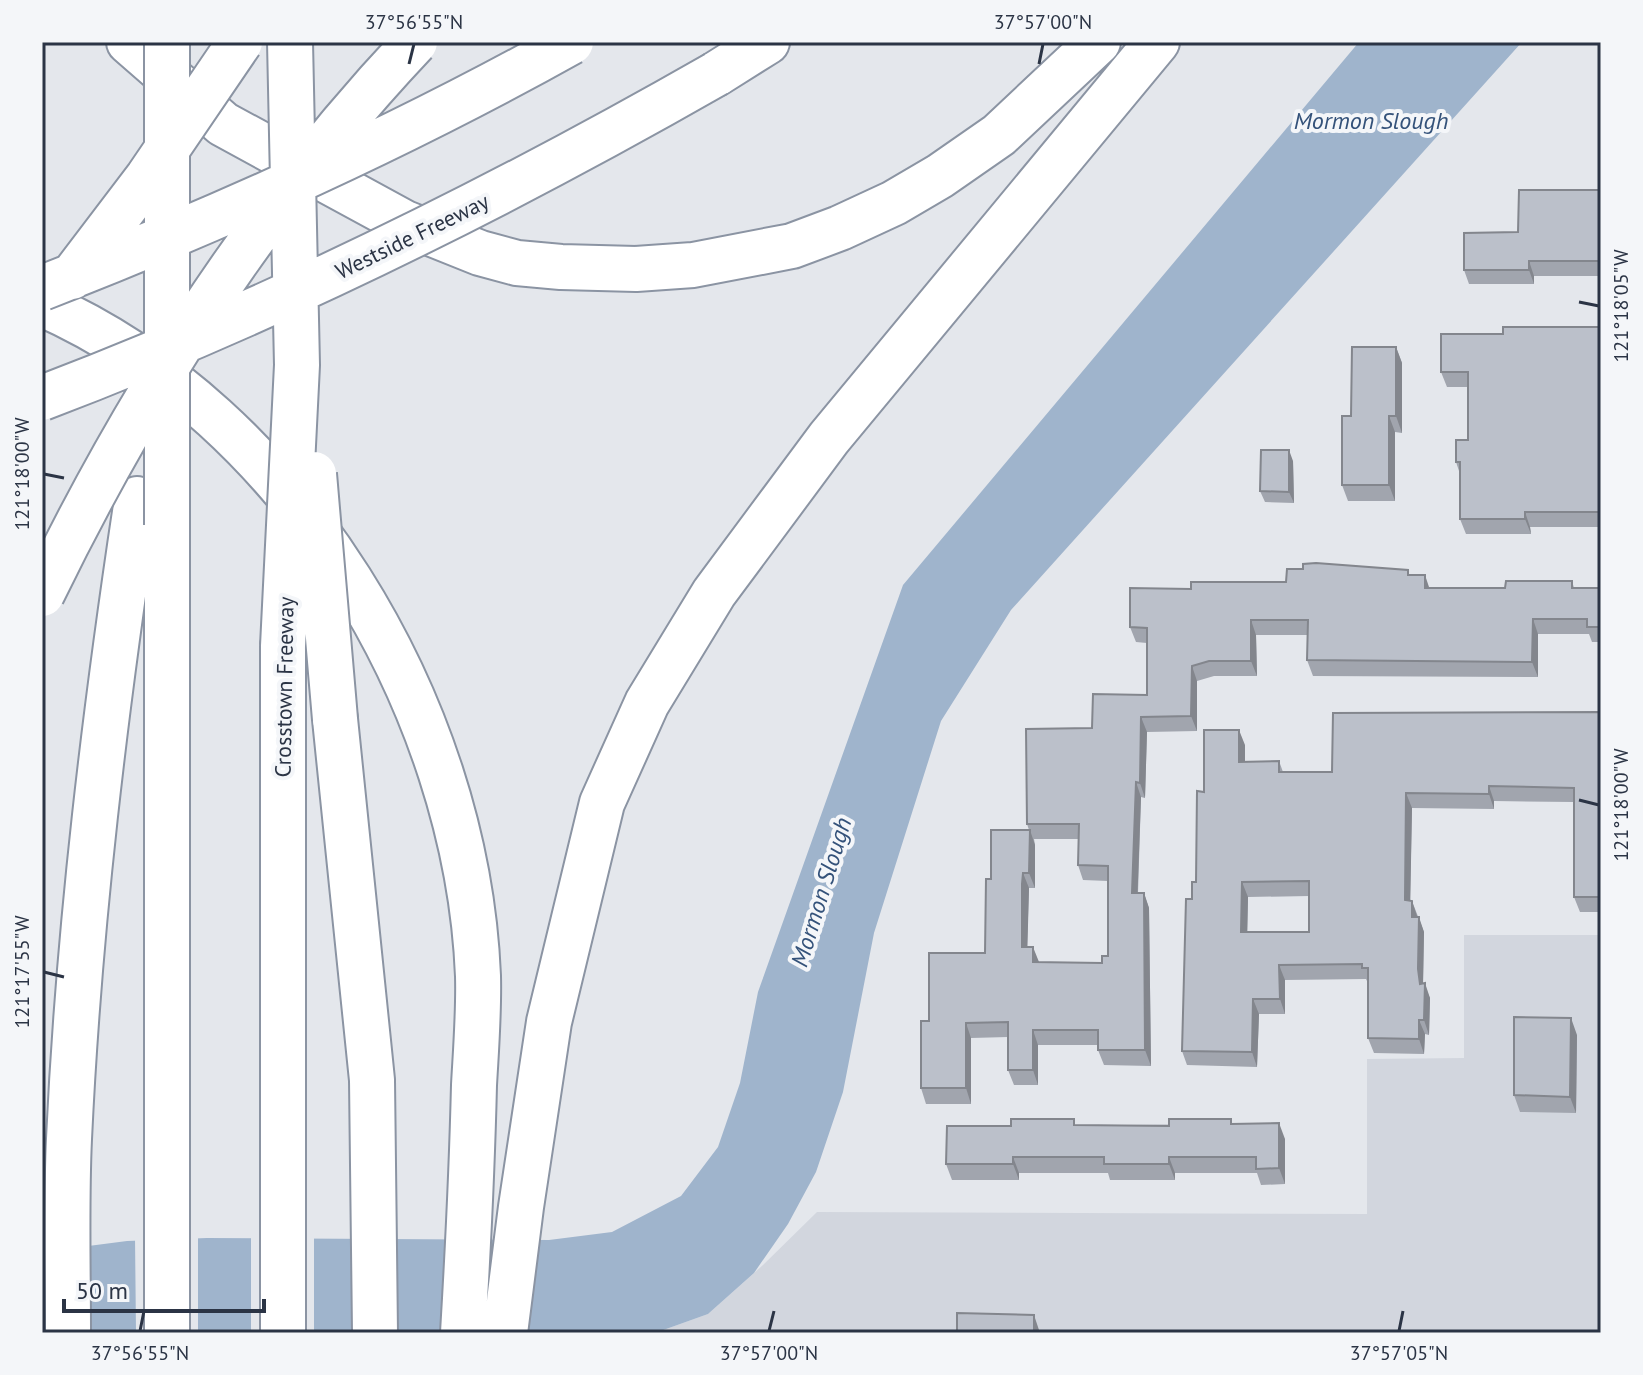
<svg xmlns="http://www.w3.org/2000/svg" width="1643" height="1375" viewBox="0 0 1643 1375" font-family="'PT Sans',sans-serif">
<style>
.built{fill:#d2d6de}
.water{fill:#9fb4cc}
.pier{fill:#e4e7ec}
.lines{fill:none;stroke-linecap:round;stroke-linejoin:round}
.motorway-casing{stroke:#8b94a3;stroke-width:48}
.motorway{stroke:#fff;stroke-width:44}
.motorway-bridge-casing{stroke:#8b94a3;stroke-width:48;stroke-linecap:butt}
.motorway-bridge{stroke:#fff;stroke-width:44}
.wall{fill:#a1a5ae;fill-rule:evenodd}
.shaded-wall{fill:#83868d}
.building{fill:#bbc0ca;stroke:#83868d;stroke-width:2;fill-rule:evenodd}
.ticks{fill:none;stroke:#2b3445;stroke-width:3}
.labels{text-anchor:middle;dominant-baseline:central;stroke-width:8;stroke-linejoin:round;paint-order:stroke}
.street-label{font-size:22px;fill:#2b3445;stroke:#f4f6f9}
.water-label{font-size:24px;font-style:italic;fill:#34527a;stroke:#f4f6f9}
.neatline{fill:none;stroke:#2b3445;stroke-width:3}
.ticks-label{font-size:20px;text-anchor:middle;fill:#2b3445}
</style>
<rect width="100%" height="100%" fill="#e4e7ec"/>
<!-- built -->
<path class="built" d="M1464,935h137v398h-946l53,-19 55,-49 54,-53 550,2v-155l97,-1z"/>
<!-- water -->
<path class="water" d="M1359,42h163l-511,568 -70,111 -67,212 -31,159 -27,80 -28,52 -34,49 -46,41 -53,19h-613v-81l85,-11 80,-3 342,2 63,-8 69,-36 37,-49 22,-64 18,-91 145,-407z"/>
<!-- pier -->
<path class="pier" d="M198,1234v99h-62l-1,-96z
M251,1234l63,1v98h-63z"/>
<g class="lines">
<defs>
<path id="motorway" d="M129,42l94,82 182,99 75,30 37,10 44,4 75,2 57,-4 99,-19 48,-18 54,-25 46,-27 59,-41 99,-93
M716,74l51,-32
M42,304c251,111 425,401 436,672 1,36 -2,73 -4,109 -2,83 -6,165 -11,248
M335,719l37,361 3,253
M68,1333c0,-65 -2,-130 1,-194 10,-215 36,-428 68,-640
M167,1333v-808
M283,1333v-687
M505,1333l16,-126 28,-185 53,-219 45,-100 67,-110 115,-155 328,-396"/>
</defs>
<!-- motorway casing -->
<use href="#motorway" class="motorway-casing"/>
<!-- motorway -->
<use href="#motorway" class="motorway"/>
<defs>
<path id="motorway-bridge" d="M72,277l76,-100 92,-135
M42,288c182,-71 359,-151 529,-246
M42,398c234,-89 457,-200 674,-324
M314,474l21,245
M167,525v-483
M42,594c97,-200 220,-390 373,-552
M283,646l14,-281 -7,-323"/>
</defs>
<!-- motorway-bridge casing -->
<use href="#motorway-bridge" class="motorway-bridge-casing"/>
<!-- motorway-bridge -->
<use href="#motorway-bridge" class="motorway-bridge"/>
</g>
<!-- wall -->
<path class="wall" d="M1601,190v86h-67v8h-65l-5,-14 54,-38z
M1601,327v200h-71l1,7h-65l-6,-15v-45l-4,-12 12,-22v-53h-21l-6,-15 62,-38z
M1396,347l6,16v70l-7,-1v69h-47l-6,-16 9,-69z
M1293,461l1,42 -29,-1 -5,-11z
M1409,575l21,13h75l67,-7 2,7h27v54h-9l-3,-8h-51v43l-225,-1 -6,-16 1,-25h-52l1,41h-43l-17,5v50l-50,1 -2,66 -4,-1 -3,96h6l5,15 2,158 -47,-1 -6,-15v-5h-60v40h-24l-6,-15v-33l-37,1v66h-45l-5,-16 8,-67 56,-68 6,-74 38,-49 -2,-6 65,-96 55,-33v-52l-11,-1 -6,-15 61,-38zM1034,839h45l-1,26 5,15 25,1v75l-6,7 -63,-1 -12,-15 2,-59h6v-43z
M1601,712v200h-21l-6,-15v-95l-80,-1v8l-82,-1 -2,93h2l12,31 -1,52 7,14 -1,37 -4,-1 -1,20 -50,-1 -6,-15v-55l-2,-4 -81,1v34h-26l-2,53 -70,-2 -5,-14 10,-152 4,-17 8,-90 41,-47v17l34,-1 4,11h49zM1309,896v36h-62l1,-35z
M1577,1035l-1,78 -56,-1 -6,-17z
M1233,1124l52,15v45l-24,1 -4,-12h-82v7h-65l-2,-7h-89v7h-67l-6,-16 65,-38z"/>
<!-- shaded-wall -->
<path class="shaded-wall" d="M1529,261l5,15v8l-5,-14z
M1396,347l6,16v70l-6,-17z
M1389,416l6,16v69l-6,-16z
M1289,450l4,11 1,42 -5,-11z
M1525,512l5,15 1,7 -6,-15z
M1425,575l5,15 -5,-2z
M1533,619l5,15v43l-6,-15z
M1251,620l5,15 1,41 -6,-15z
M1192,666l5,15v50l-6,-15z
M1141,717l6,15 -2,66 -5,-15z
M1239,730l6,15v32l-6,-15z
M1136,782l5,15 -4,111 -5,-15z
M1489,786l5,15v8l-5,-15z
M1406,793l6,15 -2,107 -5,-15z
M1030,830l5,15v43l-6,-15z
M1023,873l6,15 -2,74 -5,-15z
M1242,882l6,15 -1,50 -6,-15z
M1144,893l5,15 2,158 -6,-16z
M1412,901l5,15v16l-5,-15z
M1419,917l5,15 -1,52 2,-1 5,15 -1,37 -5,-15 -6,-51z
M1033,947l6,15h-6z
M1279,965l6,15v34l-5,-15z
M1253,999l6,15 -2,53 -5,-15z
M1571,1018l6,17 -1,78 -6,-16z
M1419,1020l6,14 -1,20 -5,-15z
M966,1023l5,15v66l-5,-16z
M1033,1030l5,15v40l-5,-15z
M1279,1123l6,16v45l-6,-16z
M1013,1157l6,16v7l-6,-16z
M1169,1157l6,16v7l-6,-16z
M1034,1315l6,18h-6z"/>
<!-- building -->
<path class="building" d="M1519,190h82v71h-72v9h-65v-37l54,-1z
M1503,327h98v185h-76v7h-65v-57h-4v-22h12v-68h-27v-38h62z
M1352,347h44v69h-7v69h-47v-69h9z
M1261,450h28v42l-29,-1z
M1316,563l92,7v5h17v13h80l1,-7h66v7h29v39h-14v-8h-54l-1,43 -225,-2 1,-40h-57v41h-42l-17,5 -1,50 -50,1 -1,66 -4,-1 -4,111h12l1,157h-47v-20h-65v40h-25v-48l-42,1v65h-45v-67h8v-68h56l1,-74h5v-49h39l-1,43h-6l-1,11v63h11v15l69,1v-7h6v-90l-30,-1 1,-41h-52l-1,-95 66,-1 1,-34 54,1v-67l-17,-1v-39l61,1v-7h95l1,-13h16v-5z
M1601,712v185h-27v-109l-85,-2v8l-83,-1 -1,107 7,1v16h7l-1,52 2,15 5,-1 -1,37h-5v19l-51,-1v-70h-6v-4l-83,1 1,34h-27l-1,53 -70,-1 4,-152h6v-17h4l1,-91 7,1v-62h35v32l40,-1v11h53l1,-59zM1309,881v51h-68l1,-50z
M1514,1017l57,1 -1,79 -56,-2z
M1011,1119h63v6l95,1v-7h62v5l48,-1v45l-23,1v-12h-87v7h-65v-7h-91v7h-67l1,-38h64z
M957,1313l77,2v18h-77z"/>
<!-- ticks -->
<path class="ticks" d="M409,64l5,-20M1039,64l4,-20M1579,302l20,4M44,474l20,4M1579,800l20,5M44,972l20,5M140,1331l4,-20M769,1331l5,-20M1399,1331l4,-20"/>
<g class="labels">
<!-- street labels -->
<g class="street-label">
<text transform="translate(412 236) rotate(-26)">Westside Freeway</text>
<text transform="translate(284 687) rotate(-89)">Crosstown Freeway</text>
</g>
<!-- water labels -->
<g class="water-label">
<text x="1371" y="120">Mormon Slough</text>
<text transform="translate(821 892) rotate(-73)">Mormon Slough</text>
</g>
</g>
<!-- border -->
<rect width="1643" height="1375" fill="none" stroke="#f4f6f9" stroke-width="88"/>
<!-- scale -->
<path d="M64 1299v12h200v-12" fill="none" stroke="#2b3445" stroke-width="4"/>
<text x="76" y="1299" font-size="24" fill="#2b3445" stroke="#f4f6f9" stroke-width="6" paint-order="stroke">50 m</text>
<rect x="44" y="44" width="1555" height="1287" class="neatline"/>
<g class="ticks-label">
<text x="414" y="29">37°56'55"N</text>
<text x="1043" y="29">37°57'00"N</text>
<text transform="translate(1621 306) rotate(-90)" y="7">121°18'05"W</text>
<text transform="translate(22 474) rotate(-90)" y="7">121°18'00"W</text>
<text transform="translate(1621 805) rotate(-90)" y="7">121°18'00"W</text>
<text transform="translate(22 972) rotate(-90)" y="7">121°17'55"W</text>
<text x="140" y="1360">37°56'55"N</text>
<text x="769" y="1360">37°57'00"N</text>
<text x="1399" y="1360">37°57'05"N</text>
</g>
</svg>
